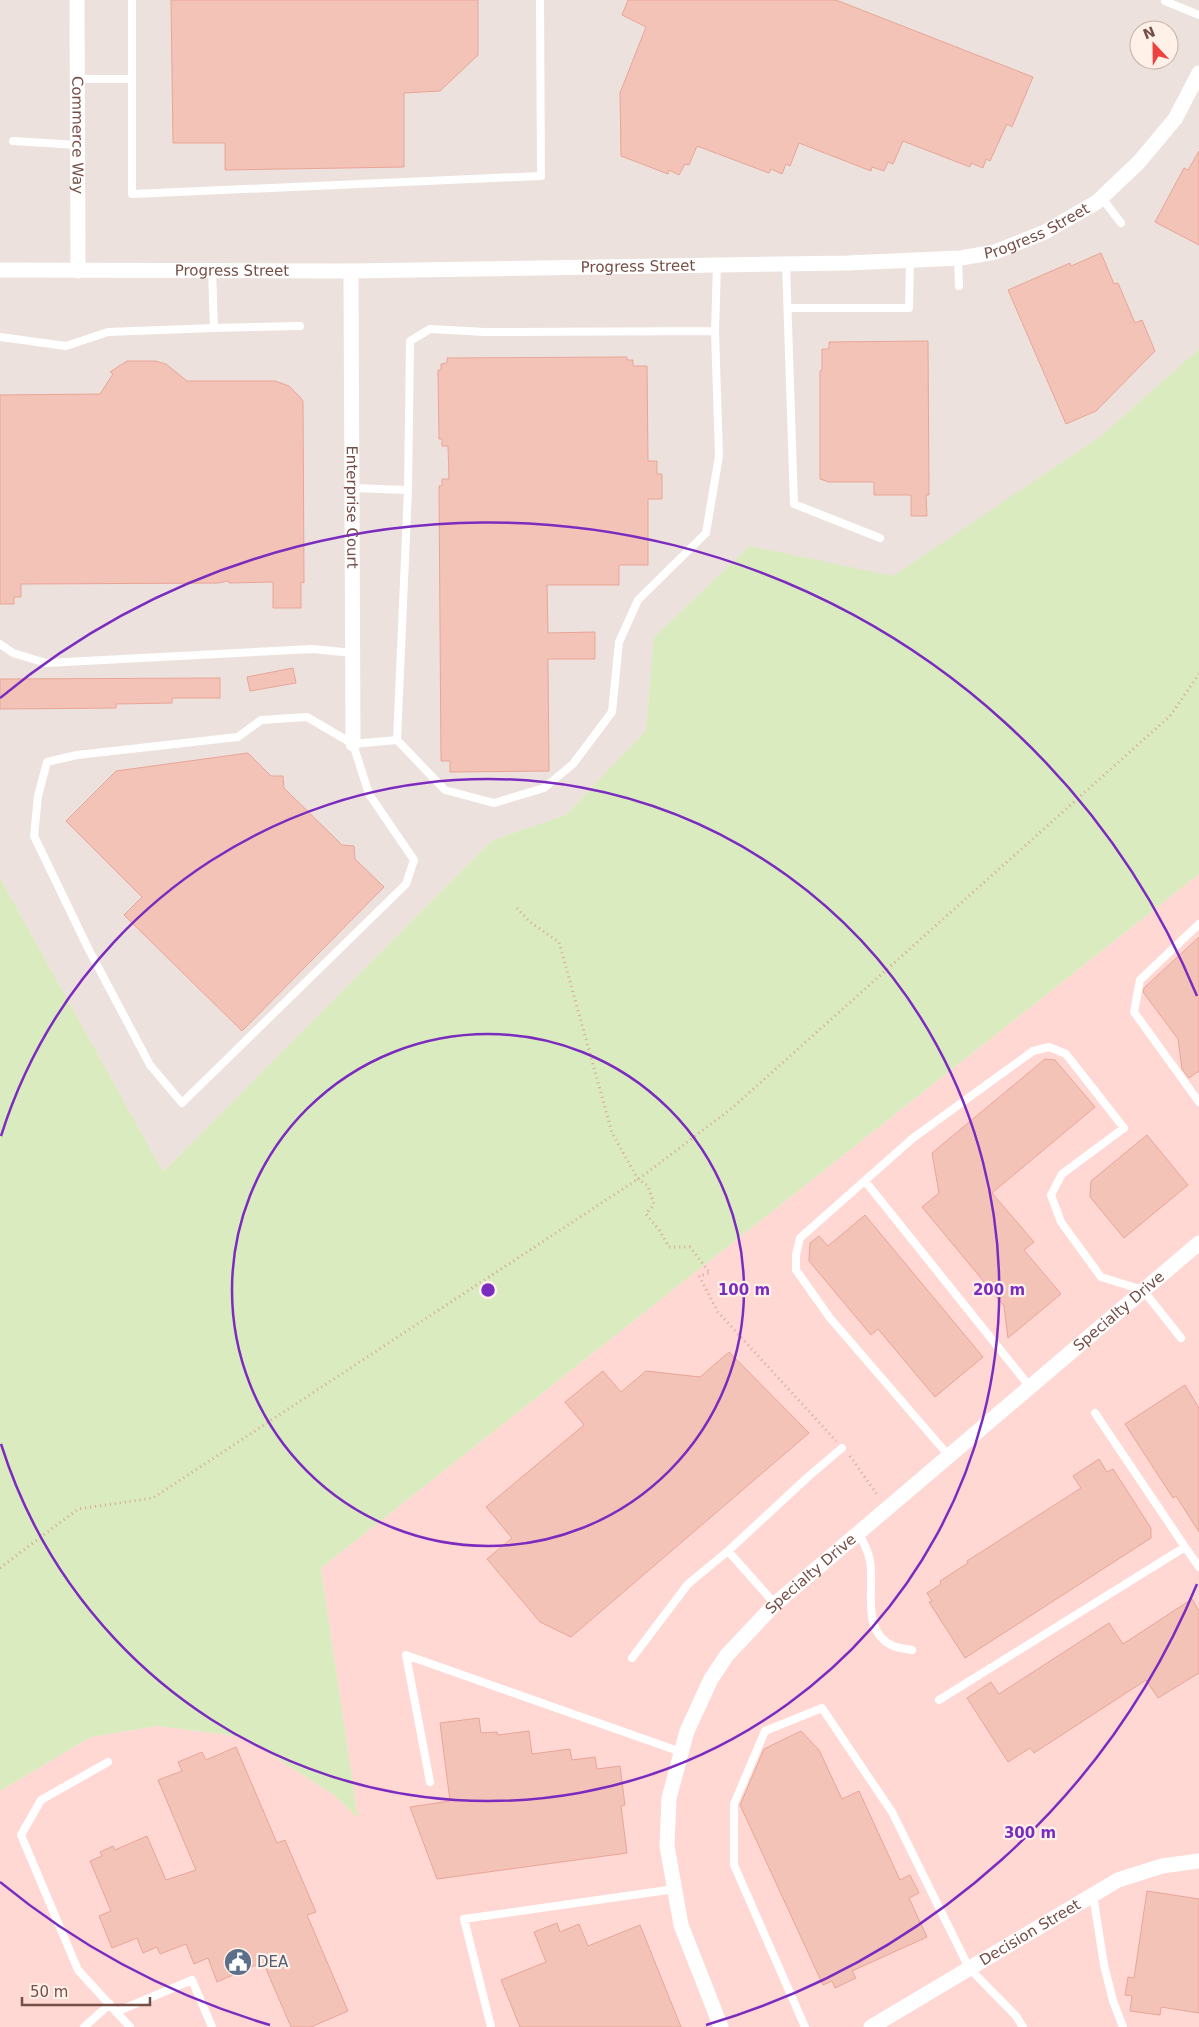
<svg xmlns="http://www.w3.org/2000/svg" width="1199" height="2027" viewBox="0 0 1199 2027" font-family="'DejaVu Sans',sans-serif">
<style>
.commercial{fill:#ffd8d4}
.industrial{fill:#ece1dd;fill-rule:evenodd}
.green{fill:#daebbf}
.building{fill:#f4c3b7;stroke:#e8a597}
.lines{fill:none;stroke-linecap:round;stroke-linejoin:round}
.path{stroke:#d9a69a;stroke-width:3;stroke-dasharray:1 4;stroke-linecap:butt}
.service{stroke:#fff;stroke-width:8}
.minor{stroke:#fff;stroke-width:15}
.ring{fill:none;stroke:#7b2cbf;stroke-width:2.5}
.labels{text-anchor:middle;dominant-baseline:central;stroke-width:4.5;stroke-linejoin:round;paint-order:stroke}
.street-label{font-size:15px;fill:#764e46;stroke:#fff1e8}
.service-label{font-size:15px;fill:#4e5e75;stroke:#fff1e8;text-anchor:start}
.centre{fill:#7b2cbf;stroke:#fff1e8;stroke-width:2.5}
.ring-label{font-size:15px;text-anchor:middle;font-weight:bold;fill:#7b2cbf;stroke:#fff1e8;stroke-width:4.5;stroke-linejoin:round;paint-order:stroke}
</style>
<rect width="100%" height="100%" fill="#fdece1"/>
<!-- commercial -->
<path class="commercial" d="M1199,874v1153h-1199v-236l91,-54 66,-11 87,11 90,58 24,23 -37,-250z"/>
<!-- industrial -->
<path class="industrial" d="M0,0h1199v349l-98,87 -208,141 -143,-31 -96,91 -8,93 -80,85 -75,26 -328,331 -163,-294zM1139,30h30v30h-30z"/>
<!-- green -->
<path class="green" d="M1199,349v525l-878,694 37,250 -24,-23 -90,-58 -87,-11 -66,11 -91,54v-913l163,294 328,-331 75,-26 80,-85 8,-93 96,-91 143,30 208,-140z"/>
<!-- building -->
<path class="building" d="M171,0h307v55l-38,36 -36,2v74l-179,3v-27h-52z
M628,0h208l197,77 -21,50 -5,-3 -17,37 -4,-2 -3,9 -12,-5 -1,4 -67,-26 -10,23 -5,-2 -4,9 -12,-4 -1,4 -72,-28 -9,23 -4,-2 -4,10 -11,-5 -2,4 -72,-27 -8,19 -4,-1 -6,11 -10,-5 -1,4 -47,-18 -1,-63 26,-66 -24,-12z
M1199,151v94l-44,-23 29,-54 4,2z
M1101,253l13,31 4,-1 17,40 7,-3 13,31 -59,60 -30,13 -58,-134 62,-27 1,3z
M928,341l1,154h-3l1,21h-16v-21h-37v-13h-45l-9,-3v-108l2,-1v-21h7v-7z
M627,357v3h6v6h14l1,95h9v13h5v25h-14v66h-29v20h-72l1,48 47,-1v27h-47l1,112 -99,1v-11h-9l-2,-275h3v-7h7l-1,-33h-6v-7h-3l-1,-69h3v-6l6,-1v-5z
M127,361h28l11,3 21,17h88l14,5 11,11 3,4 1,182 -3,-1v26h-28v-26l-44,1 -1,-2 -10,2 -197,1v13h-7v7h-14v-209l100,-1 13,-20 -3,-2z
M293,668l3,15 -46,8 -3,-14z
M220,678v20h-48v5l-56,1v4l-116,1v-30z
M248,753l23,23h12l1,12 58,57 12,1 1,13 29,28 -142,144 -118,-116 18,-18 -76,-76 50,-50z
M1199,937v134l-10,7 -7,-9 -4,-30 -35,-47 1,-4z
M1045,1059l10,1 40,47 -103,86 42,49 -10,8 37,44 -53,44 -4,-32 -82,-99 17,-14 -7,-40z
M1147,1135l41,50 -64,53 -34,-41 1,-16z
M865,1215l118,142 -48,40 -57,-68 -7,6 -62,-74 1,-18 9,-7 9,10z
M729,1352l80,81 -238,204 -31,-15 -53,-63 25,-21 -26,-31 98,-82 -19,-23 38,-31 18,21 25,-21 54,6z
M1185,1385l14,23v124l-23,-36 -3,2 -48,-74z
M1099,1459l8,13 6,-3 38,59v10l-186,120 -36,-56 3,-1 -5,-8 14,-9 -1,-3 28,-18 -1,-2 114,-73 -8,-12z
M1192,1599l7,12v62l-41,25 -12,-18 -112,73 -4,-5 -22,14 -41,-64 24,-16 8,12 110,-71 14,21z
M479,1718l2,15 16,-1 1,3 31,-4 3,23 38,-5 2,11 23,-3 2,12 23,-3 5,39 -4,1 6,47 -190,26 -27,-72 40,-6 -10,-78z
M801,1731l18,19 23,49 17,-8 41,89 10,-5 9,18 -10,5 18,39 -75,34 4,7 -21,10 -3,-7 -9,4 -83,-180 24,-56z
M236,1747l41,96 8,-3 31,72 -9,3 41,96 -37,16h-20l-28,-65 -46,20 -9,-24 -14,6 -8,-20 -26,10 -3,-7 -14,6 -6,-15 -25,10 -13,-32 12,-5 -21,-50 12,-5 -2,-4 13,-6 2,4 32,-14 19,44 30,-10 -38,-90 24,-9 -4,-9 24,-10 4,8z
M1147,1891l52,8v114l-38,-6 -1,8 -30,-4 2,-15 -7,-1 3,-18 6,1z
M557,1923l3,9 19,-8 9,22 52,-21 41,102h-161l-19,-47 45,-18 -12,-30z"/>
<g class="lines">
<!-- path -->
<path class="path" d="M517,908l13,14 29,20 53,191 26,46 10,7 6,18 -8,10 14,17 9,16h21l20,26 -11,3 19,36 118,129
M850,1456l28,40
M0,1568l78,-59 75,-11 491,-323 88,-67 438,-392 29,-42"/>
<!-- service -->
<path class="service" d="M132,0v194l409,-18 -1,-176
M1165,1l34,14
M77,79h55
M13,141l65,4
M1101,197l20,26
M958,259l1,27
M786,264l8,240 86,34
M788,308h121l1,-48
M214,328l86,-2
M715,331l2,-66
M0,337l66,9 42,-14 106,-4 -2,-57
M352,488l56,2 2,-149 20,-12 55,3 230,-1 4,125 -13,77 -68,67 -19,42 -7,70 -39,52 -29,24 -50,15 -49,-13 -48,-50 -44,4 -46,-27 -46,3 -23,17 -161,18 -30,7 -9,34 -4,40 54,112 62,117 32,38 224,-219 8,-24 -45,-66 -16,-50
M0,644l13,9 33,10 266,-14 41,4
M397,740l11,-250
M1199,924l-59,56 -6,32 65,90
M865,1181l165,206
M1095,1413l90,134
M949,1456l-119,-138 -34,-48v-15l4,-17 113,-100 120,-87 16,-4 17,7 58,74 -62,46 -11,21 10,27 40,55 42,13 38,48
M858,1533c6,9 10,18 12,28 5,27 -10,70 23,85 5,2 13,3 19,4
M728,1551l81,-75 33,-28
M632,1658l56,-74 40,-33 47,53
M939,1700l246,-153 14,20
M108,1762l-67,38 -20,35 57,135 52,57
M430,1782l-24,-127 275,97
M1093,1895l11,70 9,36 10,26
M116,2012l76,-32 20,47
M84,2027l26,-23
M491,2027l-27,-108 211,-30
M805,2027l-71,-162v-61l31,-73 57,-23 70,104 77,156 47,48 7,11"/>
<!-- minor -->
<g class="minor">
<path id="s1" d="M77,0l1,271"/>
<path id="s2" d="M0,270l351,1 496,-8 114,-5 34,-6 50,-20 52,-30 42,-40 36,-43 24,-46"/>
<path id="s3" d="M351,271l2,473"/>
<path id="s4" d="M721,2027l-40,-102 -14,-79 2,-48 18,-67 24,-52 16,-24 48,-51 424,-361"/>
<path id="s5" d="M871,2027l247,-147 44,-14 37,-5"/>
</g>
</g>
<!-- distance rings -->
<g class="ring">
<circle cx="488" cy="1290" r="256"/>
<path d="M1 1136A511 511 0 1 1 1 1444"/>
<path d="M1197 1584A767 767 0 0 1 706 2025M270 2025A767 767 0 0 1 0 1882M0 698A767 767 0 0 1 1197 996"/>
</g>
<!-- icons -->
<defs>
<symbol id="civic-disc" viewBox="-11 -11 22 22"><circle r="9.5" fill="#5c6f8a" stroke="#fff1e8"/><path d="M-.6-6.5H3V-4.5H.6V-3L4-1V1h2V6H-6V1h2V-1L-.6-3ZM-1.2 2.5V6h2.4V2.5Z" fill="#fff"/></symbol>
</defs>
<g fill-rule="evenodd">
<use href="#civic-disc" x="222" y="1946" width="32" height="32"/>
</g>
<g class="labels">
<!-- street labels -->
<g class="street-label">
<text stroke="none"><textPath href="#s1" startOffset="135">Commerce Way</textPath></text>
<text stroke="none"><textPath href="#s2" startOffset="1042">Progress Street</textPath></text>
<text stroke="none"><textPath href="#s2" startOffset="638">Progress Street</textPath></text>
<text stroke="none"><textPath href="#s2" startOffset="232">Progress Street</textPath></text>
<text stroke="none"><textPath href="#s3" startOffset="236">Enterprise Court</textPath></text>
<text stroke="none"><textPath href="#s4" startOffset="915">Specialty Drive</textPath></text>
<text stroke="none"><textPath href="#s4" startOffset="510">Specialty Drive</textPath></text>
<text stroke="none"><textPath href="#s5" startOffset="185">Decision Street</textPath></text>
</g>
<!-- service labels -->
<g class="service-label">
<text x="257" y="1962">DEA</text>
</g>
</g>
<circle cx="488" cy="1290" r="8" class="centre"/>
<g class="ring-label">
<text x="744" y="1295">100 m</text>
<text x="999" y="1295">200 m</text>
<text x="1030" y="1838">300 m</text>
</g>
<!-- north arrow -->
<g transform="translate(1154 45) rotate(338)"><circle r="24" fill="#fff1e8" stroke="#c8b0a7"/>
<path d="M0-4L9 19L0 12L-9 19Z" fill="#ef423f"/>
<text y="-8" font-size="14" font-weight="bold" text-anchor="middle" fill="#764e46">N</text>
</g>
<!-- scale -->
<path d="M22 1997v8h128v-8" fill="none" stroke="#764e46" stroke-width="2.5"/>
<text x="30" y="1997" font-size="15" fill="#764e46" stroke="#fff1e8" stroke-width="4" paint-order="stroke">50 m</text>
</svg>
